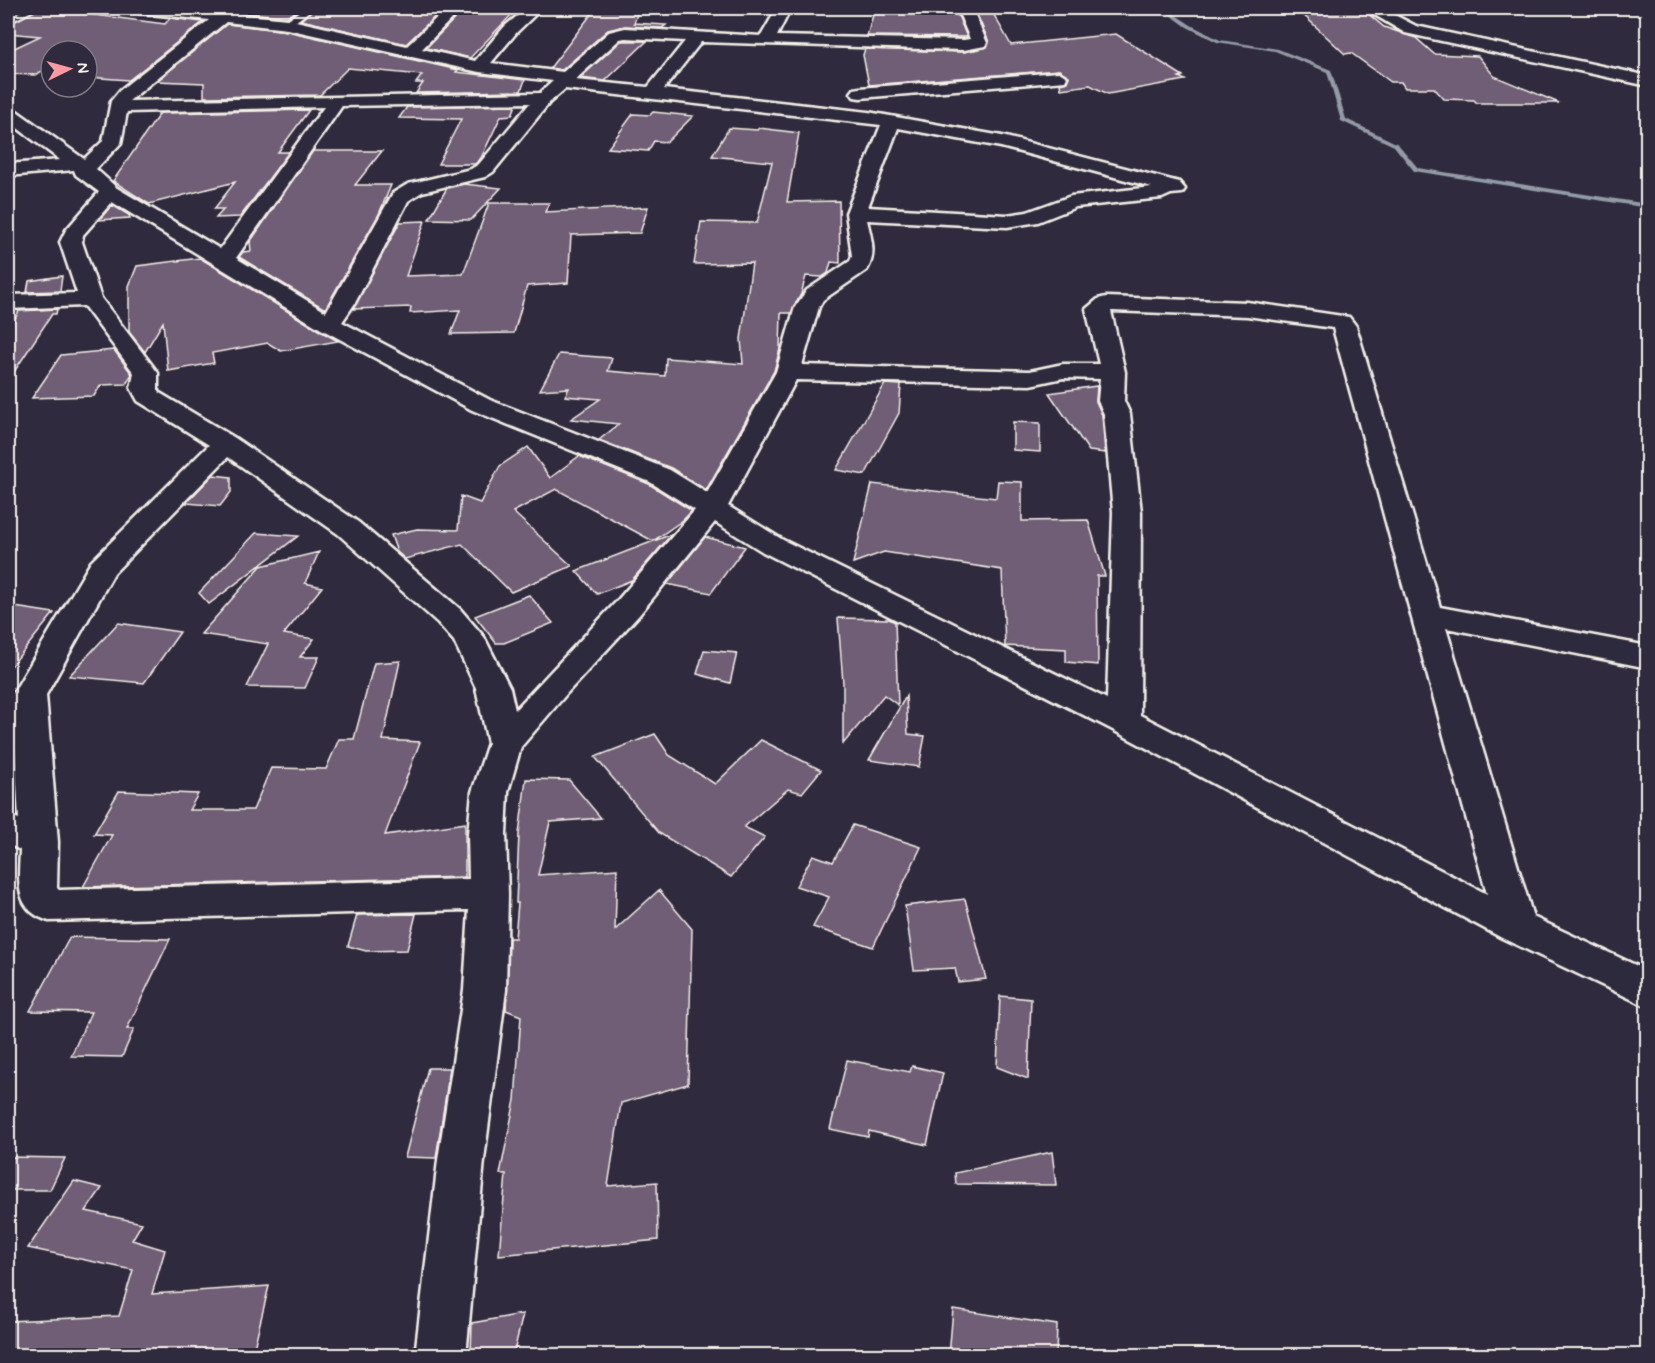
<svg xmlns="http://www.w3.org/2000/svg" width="1655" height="1363" viewBox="0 0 1655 1363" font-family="Mynerve,sans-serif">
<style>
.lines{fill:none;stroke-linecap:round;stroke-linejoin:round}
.stream{fill:#939ba7;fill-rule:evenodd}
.building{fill:#705d76;stroke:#f4f1e8;stroke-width:1.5}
.lane-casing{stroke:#f4f1e8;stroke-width:4}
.street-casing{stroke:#f4f1e8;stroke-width:5}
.lane{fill:#2f2a3d;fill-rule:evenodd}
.street{fill:#2f2a3d;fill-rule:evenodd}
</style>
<rect width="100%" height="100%" fill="#2f2a3d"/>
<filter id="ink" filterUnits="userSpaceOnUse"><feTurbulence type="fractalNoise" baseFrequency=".0167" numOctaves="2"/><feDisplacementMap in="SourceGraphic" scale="12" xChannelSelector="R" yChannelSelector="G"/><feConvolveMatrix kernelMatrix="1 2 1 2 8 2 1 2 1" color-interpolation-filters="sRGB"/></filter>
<g filter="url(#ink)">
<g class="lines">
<!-- stream -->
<path class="stream" d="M1161,8h4l26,17 29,15 58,9 53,21 15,49 52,25 20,24 230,36v4l-234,-37 -20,-25 -53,-25 -14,-49 -52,-21 -58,-9 -30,-15z"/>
</g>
<!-- building -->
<path class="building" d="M40,8l125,16 5,-6 33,4 -74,58 -42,-3v-26h-36v21l-9,-1 -6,4 -28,-1v-23l32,-15 -32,-3v-8z
M264,8h37l-14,9 -47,-5 1,-3 18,1z
M315,8h84l43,2 -36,34 -105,-24z
M478,8h40l-48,50 -44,-10 37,-38 12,1z
M596,8h43l-5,15 32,2 -4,3 -37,-2 -17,4 -46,40 -12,-2z
M875,8h80l12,29 -100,-1z
M974,8h16l21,37 105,-11 67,42 -4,1 6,3 -77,14 -18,-9 -29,4 -1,-5 7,-2 2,-6 -10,-6 -190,15 -6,-30 2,-6 99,3 23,-5 2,-5z
M1296,8h65l23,19 32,11 18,16 44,2 16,20 65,27h-82l-3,-3 -30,-1 -10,-11h-29l-4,-6h-10l-40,-29 -6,1z
M227,24l60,7 171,39 -2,2 69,8 -4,11 -105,2 7,-10h-7l6,-8 -74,-7 -28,27 -116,2v-14l-47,-2z
M621,41h26l-42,40 -25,-3z
M516,105l-4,10 -11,1 -20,42 -6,6h-37l23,-45 -62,-1 8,-11z
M309,110l-31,42h11l-49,65 -24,1 8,-9h-10l21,-27 -86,22 -36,-23 47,-68z
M653,112l40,4 -26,26 -13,-1 -6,10 -40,-3 25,-34 17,1z
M729,128l28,2 2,-2 40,5 -12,69 52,-1 1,62 -9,-1 -3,11 -6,4 -16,-1 -5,18 -10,19h-10l-1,36 -6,22 -68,119 -35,-22 -72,-28 20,-16 -48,-5 29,-20 -35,-3 4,-8 -29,2 19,-36 53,4 -4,13 57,5 1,-18 77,6 -2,-25 11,-76 -58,1 7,-42 56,1 15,-61 -60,-6z
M313,151h69l-27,34h36l-12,29 -54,95 -86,-52 4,-5 8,-1 -1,-9z
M464,184l37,4 -30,32 -42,-1 18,-31z
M489,203h60l-4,9 103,-5 -8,26 -69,2 -3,48 -41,3 -13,47 -63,1 9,-24 -50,3 1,-6 -58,2 47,-87 25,-1 -19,55 57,-2z
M112,205l17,10 1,3 -31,2z
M200,258l120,73 18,10 -57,10 -13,-8 -56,10 2,10 -46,8 -5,-49 -18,30 -16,-20v-46l8,-20z
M62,276l-2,15 -33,1 2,-11z
M57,309l-1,5h-4l-44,67v-48l11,-22z
M114,350l18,24 -6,10 -25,1 -7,11 -62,2 29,-43z
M885,384l16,1 -2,28 -34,62 -29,-5z
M1097,386l-1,15 6,14 3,38 -16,-2 -40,-58z
M1013,422l27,1v29l-27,-2z
M528,447l22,31 29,-22 70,28 43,27 -9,9 -30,21 -97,-52 -43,23 59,54 -61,26 -49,-48 -57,15 -8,-7 -6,-17 26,-6 41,1 3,-34 19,7 20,-37z
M213,475l18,2v15l-11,14 -34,-3z
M998,481l24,1v39l66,-1 17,56h-8l1,89 -32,-3v-13l-61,-3 -3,-76 -118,-18 -31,11 19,-79 124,14z
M256,533l42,3 -89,68 -10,-11z
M672,534l-40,46 -35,14 -21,-23z
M705,537l40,10 -34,46 -44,-9z
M319,552l-14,31 17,4 -38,47 30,5 -14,18h19l-14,31 -58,-1 21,-43 -67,-10 60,-68z
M529,595l24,28 -49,20h-8l-21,-27z
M8,606l46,7 -46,57z
M838,618l51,1 6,3 3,83 -14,-10 -41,49v-61z
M118,623l62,9 -36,51 -75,-7z
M704,650l33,3 -7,30 -33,-9z
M400,661l-17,79 37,2 -35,93 80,-12v54l-382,10 29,-52 -18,-1 25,-43 79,3 -9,16h64l18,-42 55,1 13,-30h15l20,-76z
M906,696l2,38 17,2 -6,31 -50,-7z
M655,734l14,21 46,29 46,-44 60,30 -19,23 -14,-4 -44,38 21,10 -34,40 -72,-44 -64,-76z
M526,779l43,1 32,38 -51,4 -12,53 79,-6 -2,61 44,-40 33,39 -4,155 -67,19 -13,83 49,-4 1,58 -159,15 7,-81h-6l15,-74 6,-84 -15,-6 3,-72h6l3,-35h-2l3,-69z
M853,825l68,22 -48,100 -60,-20 16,-30 -33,-11 17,-31 20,7z
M965,899l21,80 -28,3 -3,-14 -41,2 -9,-64z
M416,914l-9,36 -41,1 -18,-5 9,-31z
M70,937l100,2 -43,90h7l-12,28 -51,-1 20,-44 -61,-1z
M1000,996l31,3 -3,80 -31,-12z
M847,1060l63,12 2,-6 31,7 -16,72 -58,-14 -1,6 -38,-8z
M428,1068h22l-14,90 -31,-1z
M1052,1152l4,33 -100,-1 -1,-11z
M8,1157l57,1 -15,32h-42z
M74,1181l28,7 -16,23 56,12 -10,17 33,10 -13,44 117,-8 -17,70h-146l1,-3 -99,3v-35l111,-5 14,-46 -105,-22z
M953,1309l104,16 -1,31h-107z
M523,1314l-10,42h-42l1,-33z"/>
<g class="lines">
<defs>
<path id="lane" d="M28,8h10l-30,15v-6z
M304,8h9l-23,18h-6v-4z"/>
<path id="street" d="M131,8h45l43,4 6,-4h12l2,2 -3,4 51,5 120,27 40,-38h15l-40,41 53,12 30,-35 22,-18h15l-25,24 -26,31 72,9 46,-40 16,-4 136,8 16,-28h14l-14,28 187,4 6,-1 -13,-31h15l15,35 -2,3 -21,4 -42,-1 -221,-7 -37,47 204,23 134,24 177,46 6,7 -3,4 -11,1 -9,4 -86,9 -38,15 -31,5 -140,-7c4,17 10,34 0,50l-44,30 -4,7 -17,58 228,6 33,-7h36l-13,-55 12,-10 8,-2 141,5 102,15 7,9 84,281 208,39v22l-202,-40 87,289 115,54v36l-146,-69 -391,-209 -348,-177 -48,-30 -76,93 -71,77 -47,55 -13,45 -2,42 2,60 -2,96 -22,170 -18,196h-51l23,-196 26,-170 5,-80 -420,11c-36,-11 -30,-41 -29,-71l-12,-6v-29l11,4 -7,-124 79,-133 118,-117 -71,-44 -7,-13 3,-15 -50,-67 -76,3v-14l69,-2 -17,-51 6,-12 33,-38 -23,-17 -2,-5 -66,6v-12l52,-4 -52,-39v-13l6,1 70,50 19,-18 8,-40 9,-11 89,-70 -70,-7zM226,22l61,7 192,43 74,9 -13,12 -411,8zM625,38l60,3 -37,46 -73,-7 45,-41zM565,89l316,36 -35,88 6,43 -2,5 -43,29 -12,17 -19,65 -69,121 -37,-23 -180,-70 -148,-78 13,-19 53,-102 14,-9 63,-15 8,-5 57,-70zM530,103l-51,61 -8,5 -63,15 -15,9 -67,119 -90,-54 106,-152zM324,107l-104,142 -103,-61 -21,-19 25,-26 6,-31zM898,128l103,19 151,40 -81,9 -44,16 -20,3 -139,-8zM112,202l209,127 151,81 178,72 45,28 -78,91 -102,109 -5,-22 -26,-51 -24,-28 -102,-87 -123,-84 -77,-46v-19l-57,-75 -19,-56 1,-7zM1111,311l136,5 86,12 154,566 -347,-179 1,-203 -11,-98 -6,-13 1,-29zM1063,378l37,1 -2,22 6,13 9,98 -6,187 -324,-159 -55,-34 68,-126 234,5zM228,457l110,77 100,89 16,18 22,47 12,55 -16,49 -4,42 1,45 -410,11 -2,-2 1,-46 -12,-147 68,-122z
M1363,8h18l35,18 232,50v10l-243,-53z
M1059,72l8,5 -2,4 -205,17 -6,-1 -3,-4 3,-4 6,-1z"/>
</defs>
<!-- lane casing -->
<use href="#lane" class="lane-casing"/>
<!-- street casing -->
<use href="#street" class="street-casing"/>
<!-- lane -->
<use href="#lane" class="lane"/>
<!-- street -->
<use href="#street" class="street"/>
</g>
</g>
<!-- margin -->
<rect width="1655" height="1363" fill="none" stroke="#2f2a3d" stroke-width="30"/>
<rect x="15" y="15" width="1625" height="1333" fill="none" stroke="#f4f1e8" stroke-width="2" filter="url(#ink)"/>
<!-- north arrow -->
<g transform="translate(69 69) rotate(85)"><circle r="28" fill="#2f2a3d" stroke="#7e7a81" stroke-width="1.5"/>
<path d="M0-4.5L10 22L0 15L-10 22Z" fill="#ff9aa2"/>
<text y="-9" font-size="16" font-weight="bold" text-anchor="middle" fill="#f4f1e8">N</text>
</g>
</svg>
